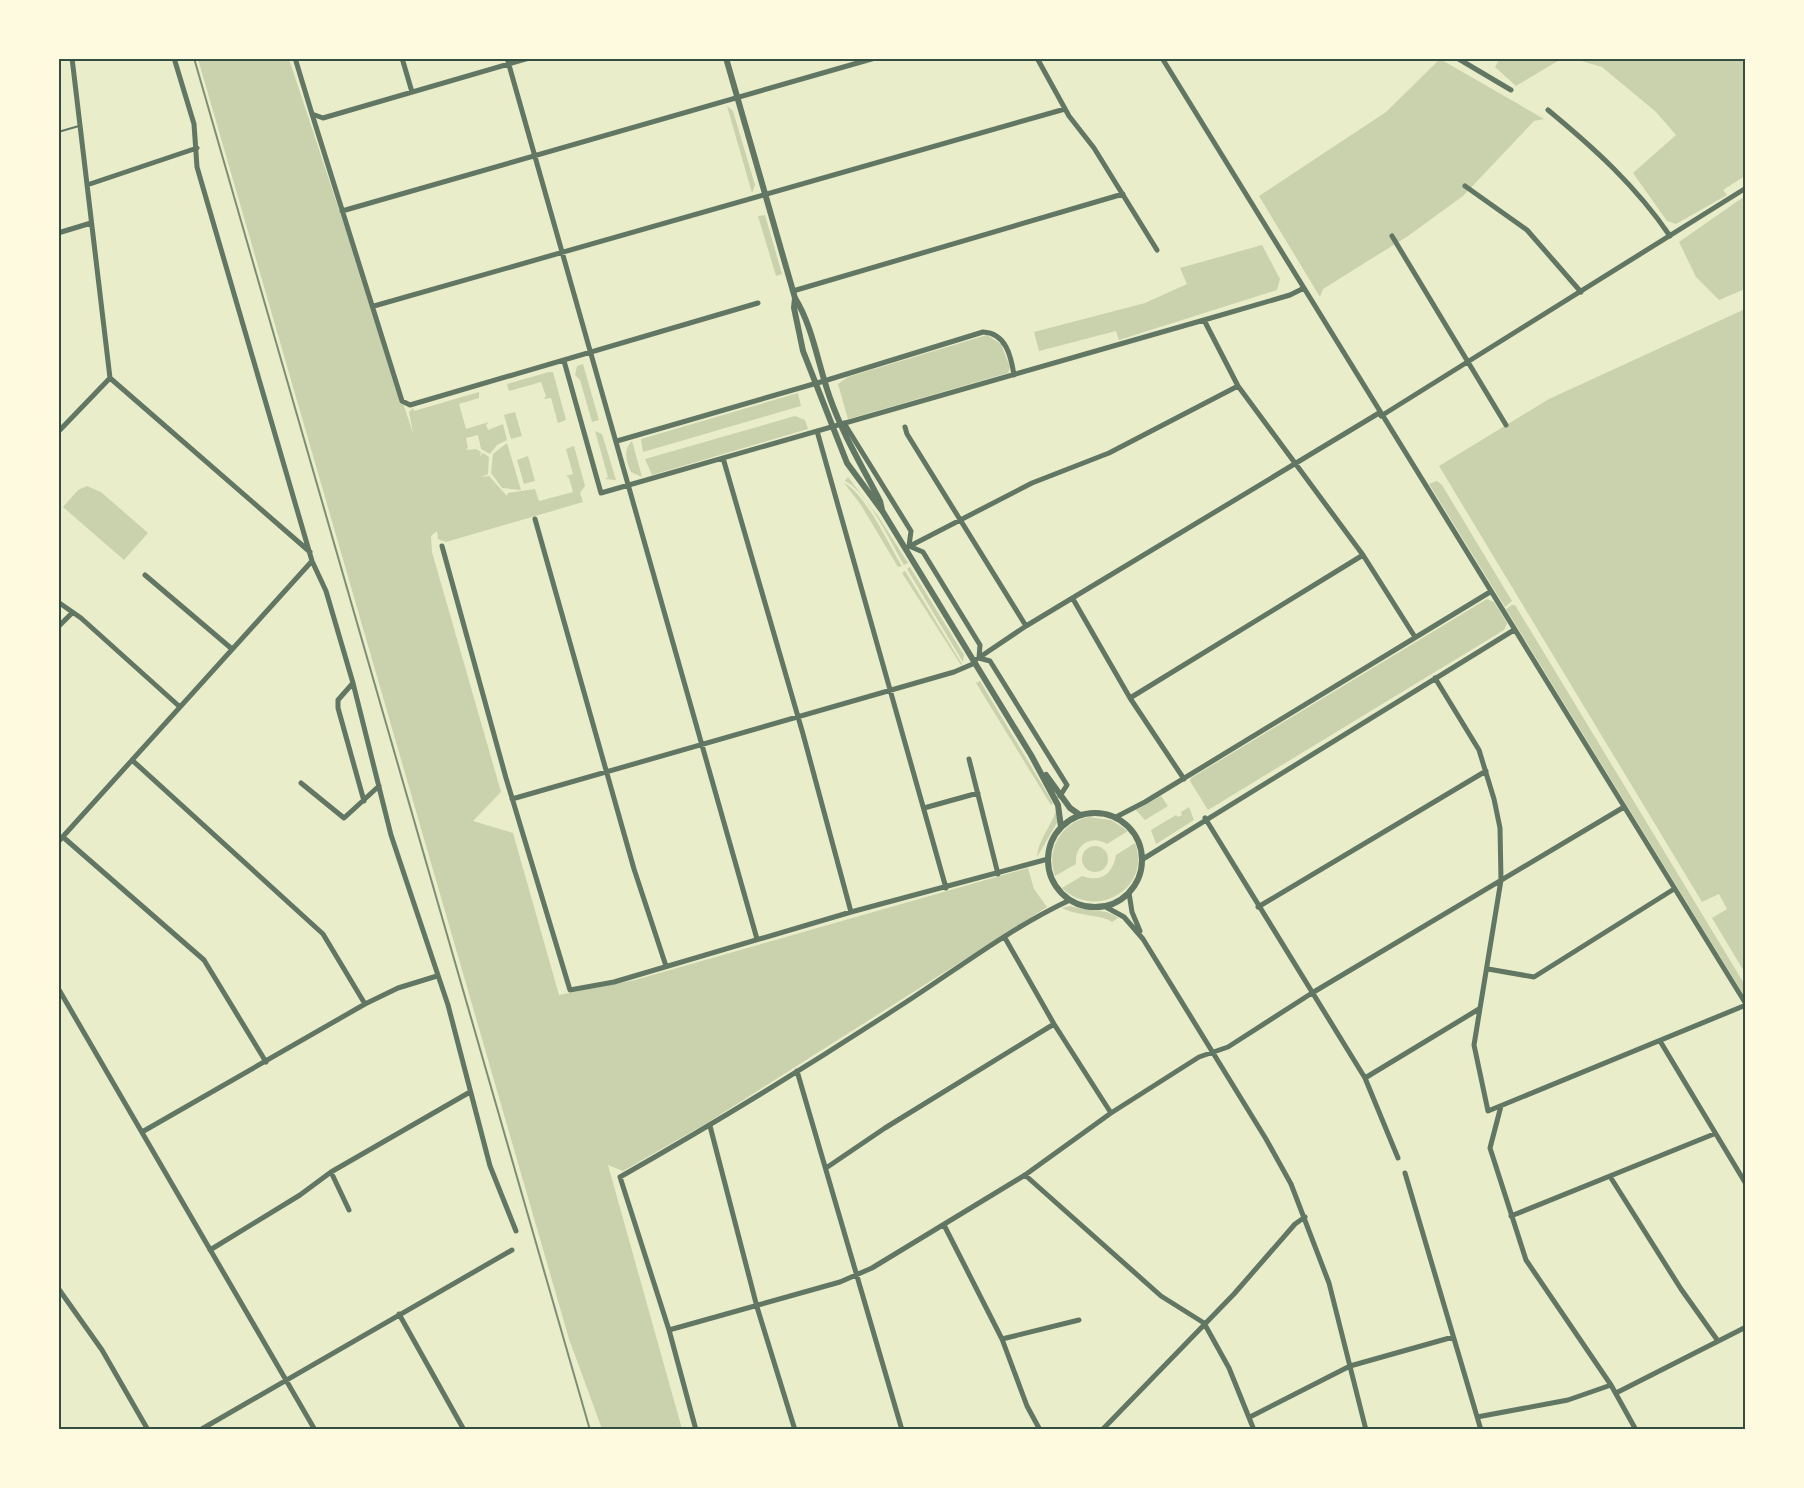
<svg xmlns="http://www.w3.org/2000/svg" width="1804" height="1488" viewBox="0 0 1804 1488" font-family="Manrope,sans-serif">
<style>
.green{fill:#cad2ad}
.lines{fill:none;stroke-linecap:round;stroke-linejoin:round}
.service{stroke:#617663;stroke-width:2}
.minor{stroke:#617663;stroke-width:5}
.tertiary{stroke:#617663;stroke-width:6}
.rail{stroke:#7c8e77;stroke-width:2}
.neatline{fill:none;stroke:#344e41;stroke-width:2}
</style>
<rect width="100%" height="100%" fill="#e9edc9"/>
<!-- green -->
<path class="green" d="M1500,58h61v1l-45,27 -21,-19z
M198,59h91l124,374 -4,-21 4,-4 1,3 65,-19v6l-20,6 7,25 23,-7 -3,3 2,5 15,-6 4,16 -10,5 -7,9 -9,-5 -3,-14 -12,3 2,10 -2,2 10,-1 5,3 -1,4 3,-3 6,4 -1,17 -7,3 8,-1 18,20 1,-3 27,-4 4,12 34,-9 -4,-14 -3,-2 7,-2 -7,-25 8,-3 11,40 -5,7 3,9 -137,40 -8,-3 -1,-8 -6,5 1,16 69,240 -28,29 40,12 46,162 76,-15 393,-112 6,21 13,18 -340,216 -84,48 -15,-6 74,264h-80l-33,-90z
M1440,59l104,60 -10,2 -71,75 -55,40 -85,53 -3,8 -61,-101 127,-84z
M1575,59h170v117l-22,14 4,5 -51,29 -9,-3 -34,-48 43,-38 -20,-23 -54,-45z
M727,106l6,5 22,74 -3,8z
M1745,196v93l-26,11 -23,-23 -17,-35z
M765,215l17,59 -6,2 -18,-60z
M1262,245l18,34 -3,11 -158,50 -3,-9 -77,20 -5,-19 111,-29 42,-19 -7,-16z
M1745,309v664l-33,-55 15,-9 -8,-15 -17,8 -263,-436 110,-67z
M987,335l14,9 9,23 -2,6 -160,46 -10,-35 10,-7z
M583,364l16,56 -7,2 -12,-42 -5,-5 2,-9z
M549,372h4l13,48 -8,3 -7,-25 -7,1 2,-3 -5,-14 -32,9 -2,-7z
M798,393l3,13 -158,46 -2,-13z
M515,412l7,24 -11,3 -7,-24z
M795,416l10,4 3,9 -156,46 -7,-16z
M595,431l7,3 14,46 -11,-1 3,-2z
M632,441l10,36 -11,-5c-5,-11 -8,-22 1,-31z
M507,443l14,47 -19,-2 -11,-15 2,-19z
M528,456l7,25 -11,3 -7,-24z
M848,477l30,39 30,47 -4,2c-13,-22 -36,-73 -59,-84z
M1437,481l5,4 70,116 -7,6 -76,-123z
M844,483c21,10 45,62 58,83l-4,1 -37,-62z
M87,486l14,6 47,41 -24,27 -61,-53 15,-17z
M910,567l54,88 -1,7 -56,-93z
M905,571l57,93 -1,1 -59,-92z
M1487,599l7,3 13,21 -3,7 -296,180 -18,-29 1,-3z
M1512,605h3l230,380v12l-239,-388z
M980,681l73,122 -2,2 -75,-122z
M1161,796l7,10 -23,14 -9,-10z
M1189,807l5,13 -38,24 -5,-14 25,-15 2,2 4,-2 -1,-3z
M1056,809l2,12 -21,36c2,-20 17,-34 19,-48z
M1088,817l23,3 17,11 -21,13c-16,-10 -33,1 -31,20l-21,12c-9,-26 5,-52 33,-59z
M1135,843c17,45 -39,78 -73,45l20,-12c19,7 31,-2 34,-21z
M1082 859a13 13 0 1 1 26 0a13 13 0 1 1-26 0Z
M1070,906c15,5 36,2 48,12l-6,4c-8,-7 -35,-6 -50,-14z"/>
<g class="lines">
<!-- service -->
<path class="service" d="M58,132l21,-6"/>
<!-- minor -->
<path class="minor" d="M72,58l38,320
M174,58l20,66 3,43 115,394 14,30 27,92 38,152 57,170 42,161 26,65
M295,58l17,56 11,4 206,-60
M402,58l10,34
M507,58l250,881
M1037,58l32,58 25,32 63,102
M1162,58l584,946
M1457,58l54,32
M1548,110c46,38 88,76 122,126
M312,114l90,287 8,4 348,-102
M87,185l110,-37
M1465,186l62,44 54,62
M342,211l533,-153
M58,233l33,-10
M1392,236l114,189
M793,291l330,-97
M374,306l691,-197
M1204,320l34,66 125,169 52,82
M564,361l37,132 603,-173 86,-25 14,-7
M110,378l200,174
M1381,416l365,-228
M844,423l67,108 -2,15 14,6 57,93 -1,13 11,3 77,124 -7,11
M905,427l2,7 119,192
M817,431l129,457
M58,432l52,-54
M617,441l207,-60 159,-49c23,1 28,24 31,43
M723,458l80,276 48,178
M535,519l99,350 32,97
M442,546l64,232 64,212 44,-8 237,-70 197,-53
M908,547l124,-64 77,-30 129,-67
M145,575l87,74
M1073,599l57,99 54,81
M58,602l23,16 99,89
M58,627l14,-14
M974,661l52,-35 353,-213
M1435,678l44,72 15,49 6,29 1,52 -27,165 14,66 258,-106
M353,683l-15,17v8l26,93
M1130,698l233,-143
M969,759l29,115
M132,760l191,174 42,70
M301,783l43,35 35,-32
M512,799l442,-127 21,-9
M924,808l54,-15
M1116,817l29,-15 345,-210
M1205,818l160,260 33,80
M63,837l141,123 62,102
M58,842l254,-281
M1143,859l371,-229
M1129,893l3,19 8,19
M1104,906l20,11 19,22 123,200 25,45 38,99 37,147
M1258,907l228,-136
M1005,938l49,86 57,89
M1488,969l46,8 140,-88
M58,988l257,442
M1660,1041l86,143
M797,1071l105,359
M1365,1078l114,-69
M1501,1106l-11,42 36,112 85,125 25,45
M710,1126l47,181 38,123
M142,1132l223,-128 33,-16 39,-12
M826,1168l59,-40 169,-104
M331,1172l18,38
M1405,1173l76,257
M1025,1175l136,121 43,27 25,45 25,62
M1611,1178l70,111 37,52
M1511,1216l203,-82
M944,1225l58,114 25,67 13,24
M210,1250l90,-55 31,-23 139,-80
M58,1288l44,62 46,80
M399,1314l65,116
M669,1330l171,-48 32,-14 153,-93 86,-62 88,-56 29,-10 84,-54 312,-186
M1002,1339l77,-19
M1616,1393l130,-66
M1250,1417l100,-51 103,-29
M1477,1417l91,-17 43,-15
M200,1430l312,-180
M696,1430l-27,-100 -49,-153c95,-54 188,-111 280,-171 56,-36 110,-78 170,-106
M1102,1430l132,-136 61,-70 10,-7"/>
<!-- tertiary -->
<path class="tertiary" d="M726,58l69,240c18,29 23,67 35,100 13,37 32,68 50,103l2,9
M795,298l-1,10 9,43 44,112 36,49 148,243 27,50 3,22
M1046,775l24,33 10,7
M1048 860a47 47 0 1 1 94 0a47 47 0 1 1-94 0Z"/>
<!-- rail -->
<path class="rail" d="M194,58l396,1372"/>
</g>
<!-- border -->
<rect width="1804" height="1488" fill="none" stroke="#fefae0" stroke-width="120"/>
<rect x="60" y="60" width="1684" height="1368" class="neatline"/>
</svg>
